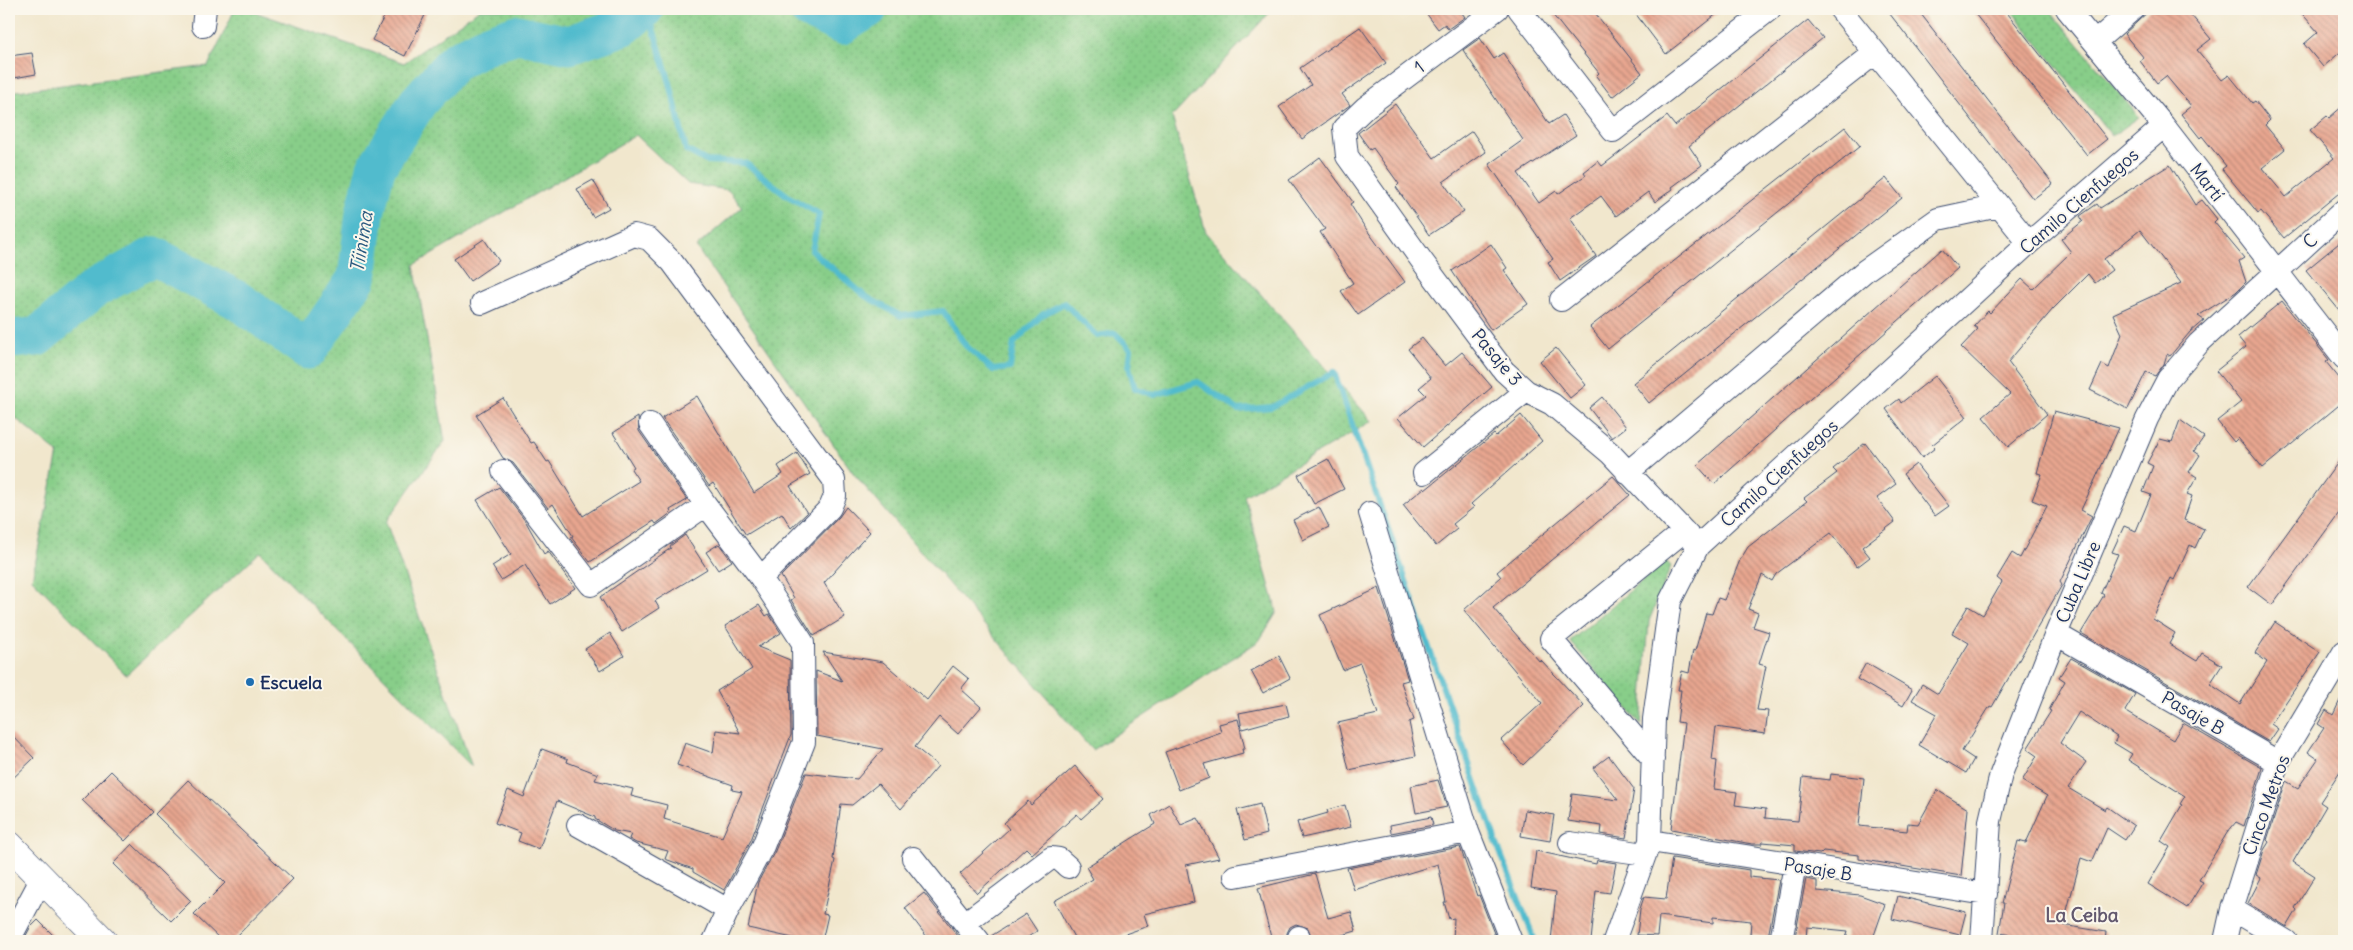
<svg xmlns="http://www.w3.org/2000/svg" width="2353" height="950" viewBox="0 0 2353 950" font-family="Delius,sans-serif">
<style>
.grass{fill:url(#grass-dots);stroke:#527e74}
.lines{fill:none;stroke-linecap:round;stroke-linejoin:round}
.stream{stroke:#51bbcd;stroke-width:6}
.river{stroke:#51bbcd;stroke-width:39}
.building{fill:url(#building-back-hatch)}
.minor-casing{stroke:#3b4b6f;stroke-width:24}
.major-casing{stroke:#3b4b6f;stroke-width:29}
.minor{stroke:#fff;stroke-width:22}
.major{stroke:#fff;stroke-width:28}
.poi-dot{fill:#1f6fb2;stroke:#fbf7ec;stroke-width:2}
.labels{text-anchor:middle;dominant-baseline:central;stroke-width:4;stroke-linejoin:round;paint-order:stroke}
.street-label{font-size:18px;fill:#1b2f5e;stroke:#fbf7ec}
.poi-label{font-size:18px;font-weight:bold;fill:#1b2f5e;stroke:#fbf7ec;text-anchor:start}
.water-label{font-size:19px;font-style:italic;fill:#2b597f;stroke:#fbf7ec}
.neighbourhood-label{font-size:19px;font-weight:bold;fill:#63596f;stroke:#fbf7ec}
</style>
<defs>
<pattern id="grass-dots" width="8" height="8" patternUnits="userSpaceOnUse" patternTransform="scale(1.25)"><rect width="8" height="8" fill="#88ce89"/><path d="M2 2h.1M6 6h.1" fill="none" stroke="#75b179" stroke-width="1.8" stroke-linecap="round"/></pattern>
<pattern id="building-back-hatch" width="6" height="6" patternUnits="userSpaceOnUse" patternTransform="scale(1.25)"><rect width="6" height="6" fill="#e8a68f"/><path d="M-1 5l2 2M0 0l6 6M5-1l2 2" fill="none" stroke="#bb8878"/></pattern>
</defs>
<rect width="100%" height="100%" fill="#fbf7ec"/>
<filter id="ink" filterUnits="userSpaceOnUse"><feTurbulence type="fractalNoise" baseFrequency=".02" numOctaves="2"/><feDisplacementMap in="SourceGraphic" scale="10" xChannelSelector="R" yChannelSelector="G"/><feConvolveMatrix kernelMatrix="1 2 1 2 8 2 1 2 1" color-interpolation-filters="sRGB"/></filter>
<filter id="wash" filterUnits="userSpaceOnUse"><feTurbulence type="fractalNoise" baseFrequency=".0096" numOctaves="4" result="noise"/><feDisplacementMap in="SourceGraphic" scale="20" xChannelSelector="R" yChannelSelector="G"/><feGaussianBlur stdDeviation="1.12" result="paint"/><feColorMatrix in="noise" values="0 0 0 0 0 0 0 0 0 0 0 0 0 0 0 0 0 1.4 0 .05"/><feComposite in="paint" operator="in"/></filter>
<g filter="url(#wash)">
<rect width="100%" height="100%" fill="#f1e7cd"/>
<!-- grass -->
<path class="grass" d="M235,9h11l158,54 76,-54h793l-101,108 34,115 166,189 -128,75 33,116 -18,29 -167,109 -238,-276 -158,-227 46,-40 -14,-17 -40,-6 -52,-49 -222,130 31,176 -59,81 86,245 -212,-215 -134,123 -94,-96 26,-126 -49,-40v-321l199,-26z
M2010,9h39l90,108 -27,19z
M1666,561l5,5 -22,55 -8,104 -71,-84z"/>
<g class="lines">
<!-- stream -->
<path class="stream" d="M647,9l23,74 16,67 20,11 39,2 43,33 31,18 -7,37 53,45 36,20 42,-5 22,34 28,25 17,-2 4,-25 28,-28 22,-12 33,33 18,-3 16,16 -2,18 6,21 19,7 44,-13 40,28 34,-3 62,-35 161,467 40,102"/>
<!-- river -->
<path class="river" d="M808,9l34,16 26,-16
M9,339l28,-2 57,-48 60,-33 83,44 71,50 49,-72 8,-65 11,-45 42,-66 37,-41 35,-18 27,-9 52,11 55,-19 20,-17"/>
</g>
<g id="blocks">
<!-- building -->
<path class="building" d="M388,9h40l-23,47 -33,-16z
M1423,9h44l-5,4 3,4 -17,12 -3,-5 -7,5z
M1548,9h44l50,64 -30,24 -16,-21 3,-3z
M1632,9h91l-57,45z
M1886,9h31l136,175 -20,15z
M1971,9h33l103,130 -20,16z
M2151,9h35l25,30 -14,11 25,30 7,-5 23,28 3,-2 15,19 -5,5 20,24 -23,19 24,29 48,-39 -24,-28 17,-14 2,2 15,-13v84l-60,49 -23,-27 -3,2 -36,-44 4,-3 -24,-30 -2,2 -19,-24 10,-8 -25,-30 -9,7 -17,-22 4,-3 -20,-24z
M2298,9h46v40l-21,18 -19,-23 14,-12z
M1808,20l15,18 -134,108 13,19 -30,22 1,2 -18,13 -7,-10 -32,24 -15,-20 -31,22 26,38 -36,25 -12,-19 5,-3 -64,-95 34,-24 -60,-90 17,-12 14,21 9,-6 46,71 14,-9 13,20 -58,38 21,30 17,-12 2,3 28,-19 -2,-3 14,-11 4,5 65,-50 8,10z
M1360,27l26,36 -44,31 8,11 -48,34 -23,-32 32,-22 -11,-17z
M32,53l4,21 -27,5v-23z
M1395,104l39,54 38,-27 14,21 -43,30 21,30 -35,23 -33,-48 3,-3 -26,-36 -3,2 -12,-17z
M1845,127l15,19 -252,203 -18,-22z
M1320,157l33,45 -3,2 14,22 41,56 -47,33 -17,-24 12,-8 -33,-51 5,-3 -36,-49z
M2170,165l25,40 7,-5 15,19 -3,3 30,36 -5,3 7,21 -10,10 -38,24 6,4 -14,12 -20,24 -3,-2 -3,10 -9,12 -9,-4 -18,37 -38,-19 12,-26 7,4 13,-34 -9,-20 68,-31 -41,-53 -36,29 8,11 -17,13 -7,-9 -35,35 -45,53 39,52 -39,33 -25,-30 27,-23 -49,-47 17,-18 -4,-3 14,-15 2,2 32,-34 11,10 38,-37 -10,-13 22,-18 -3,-5 17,-12 3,4z
M1886,178l16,20 -253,205 -16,-20z
M593,180l16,28 -16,9 -16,-28z
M484,239l15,22 -29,20 -16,-22z
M2344,239v77l-38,-46z
M1491,244l16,24 -3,2 24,34 -37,26 -39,-59z
M1942,249l16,19 -244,216 -17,-19z
M2282,301l47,59 -3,2 18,22v17l-81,67 -25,-30 -4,4 -17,-21 24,-19 -25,-31 30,-24 -8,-10z
M1422,338l23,28 17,-14 30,35 -69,60 -25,-29 28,-23 -7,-7 12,-10 -23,-29z
M1556,348l30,37 -16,13 -30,-37z
M1935,376l32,41 -35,28 3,3 -13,10 -36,-49 13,-10 2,4z
M697,396l57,97 29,-19 -5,-8 19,-13 13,21 -20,12 17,27 -16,15 -9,-15 -36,22 -33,-52 -4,3 -47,-68z
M1602,397l24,30 -14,11 -23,-30z
M503,398l28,45 3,-1 13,20 2,-1 34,55 56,-35 -8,-12 3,-2 -21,-34 25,-16 1,14 48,69 -17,10 1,3 -15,11 -2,-3 -64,41 -19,-25 2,-1 -20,-32 -5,4 -35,-45 -10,-5 -27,-43z
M2054,411l65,17 -38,82 11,6 -32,66 2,3 -70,122 -2,-1 -28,45 12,8 -8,14 -47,-28 18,-31 -25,-14 10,-16 16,10 31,-51 -17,-10 16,-27 15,9 19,-33 -5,-4 15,-25 8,5 27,-52 -15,-6 10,-26 -5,-1z
M1521,415l21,26 -71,63 3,3 -21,17 4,5 -21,17 -33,-41 21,-17 1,2 69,-56 2,2z
M2180,420l24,17 -10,14 6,4 -11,17 8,5 -10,17 5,2 -8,24 20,9 -9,19 -5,-3 -16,35 -3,-2 -18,41 22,14 -6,11 28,17 5,-8 20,12 -12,19 30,20 27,-42 -12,-9 20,-31 45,30 -49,72 7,5 -9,13 -188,-109 23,-38 -3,-2 17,-39 -6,-2 12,-26 12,5 15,-36 -8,-3 10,-26 -6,-3 13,-24 12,3z
M1865,443l31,41 -19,14 18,24 -33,25 8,10 -13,10 -26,-34 -55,41 -4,7 -10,-6 -14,34 10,4 -5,14 16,5 -10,32 7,2 -9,44 11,1 -3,23 -49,-7 -4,33 5,1 -3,28 23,3 -2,13 31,4 -1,9 33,3 5,-44 27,3 1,-6 33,4 -5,48 48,5 1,-8 10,1 19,-34 31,19 -7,67 -102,-17v-4l-36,-4 -3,3 -25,-3v-6l-32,-3 -1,2h-10l-81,-15 13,-106 -7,-1 4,-32h-3l4,-19 7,2 4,-23 2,1 11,-38 6,1 6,-16 6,2 16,-40 8,-13 59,-46 -3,-3 33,-25 -4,-4z
M2344,454v52l-72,99 -24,-18z
M1328,459l16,30 -30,15 -16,-29z
M1916,464l33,42 -14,10 -32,-42z
M1613,476l17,19 -137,113 47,54 1,-2 43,46 -61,59 -22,-25 41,-37 -78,-93 37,-33 -4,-5z
M499,487l27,35 18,32 4,-3 27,37 -25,16 -25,-39 -24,15 -9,-14 19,-12 -34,-54z
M846,507l24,25 -46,51 21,34 -31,19 -23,-36 3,-2 -13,-22 58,-59z
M1319,507l10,20 -26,13 -10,-20z
M685,535l22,34 -52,32 4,7 -37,24 -22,-35 71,-49 -1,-2z
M719,544l13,17 -14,9 -12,-18z
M1379,588l29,92 -7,2 13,38 -5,2 7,34 -67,14 -11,-47 40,-9 -18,-51 -17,7 -23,-55z
M759,605l7,11 3,-2 12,19 -23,14 32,13 1,75 -40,105 -27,50 -31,-18v-3l-28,-10 3,-8 -32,-8 -7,-4 2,-5 -16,-3 -20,-12v-2l-38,-16 -18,48 -21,-8 3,-8 -26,-10 13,-33 16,7 18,-48 26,10 -1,3 31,12 -3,6 38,9 -2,7 36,9 -3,14 58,18 20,-45 -10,-2 1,-5 -56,-20 8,-22 28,10 3,-23 24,3 -23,-42 35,-22 -27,-43z
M610,633l14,23 -24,15 -15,-22z
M823,652l60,10 44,38 26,-34 16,13 -8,10 20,18 -23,27 -19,-17 -24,30 23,19 -37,43 -23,-25 -26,21 -11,-1 -8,55 2,1 -12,54 5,1 -6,26h-16l-58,-13 10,-46 17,-31 31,-78 51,6 26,-30 -66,-13 -1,-65 26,10z
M1279,656l11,22 -27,15 -12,-22z
M2071,658l64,36 -10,17 48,29 10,-17 79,45 -18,58 -8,-4 -9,11 -28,47 4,2 -16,26 -39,-24 22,-37 -9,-6 21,-36 -2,-1 5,-8 -57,-36 4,-6 -18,-11 3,-6 -38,-25 -19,31 26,19 -18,26 37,22 2,-3 27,19 -9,14 -18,-12 -15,34 -11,-4 -18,67 43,7 -1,9h-93l1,-6 -14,-2 5,-30h-2l16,-62 8,2 21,-47 -25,-15 15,-25 -10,-7 24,-38 -2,-1 16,-29 -6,-4z
M1866,663l46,27 -9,16 -46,-27z
M2344,692v73l-24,37 6,4 -33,56 22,14 -20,32 2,2 -10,17 -39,-24 13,-25 -5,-3 8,-25 5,-8 -2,-2 19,-59 12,7 20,-29 -10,-7 16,-24 -6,-4 8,-14 7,5z
M1286,704l3,12 -47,13 -3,-16z
M1238,719l7,30h-3l1,4 -39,11 5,14 -30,12 -14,-38 56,-20 -2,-8z
M9,732l25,26 -25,24z
M1609,756l25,33 -8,49 -25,-4 1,-8 -34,-5 4,-27 46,6 -25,-32z
M1075,766l28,33 -22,20 -4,-5 -45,40 -6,-6 -49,45 -17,-19 49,-45 -5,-6 24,-22 3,4z
M111,771l42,41 -28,29 -43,-41z
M188,780l105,99 -61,62h-10l-28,-27 31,-31 -70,-69z
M1438,780l9,27 -31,6 -5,-27z
M1169,804l12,21 17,-7 21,40 -33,7 8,37 -50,12 4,12 -43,15h-29l-22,-40 39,-22 -7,-12 69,-43 -4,-9z
M1260,804l7,30 -22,6 -8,-30z
M1345,805l6,22 -49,11 -5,-16 31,-9 -1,-3z
M1525,810l29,5 -4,26 -29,-5z
M1431,817l2,8 -42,8 -1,-8z
M132,844l59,57 -20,20 -58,-57z
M1460,847l17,49 2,-1 18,46h-44l1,-23 -5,1 -5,-17h2l-8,-38 -84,26 -7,-22z
M1536,851l60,13 1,-4 19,3 -6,30 -14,-2 -5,50h-40l5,-49 -25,-4z
M1672,858l77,12v7l30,3 -11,57 -18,-2 1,-14 -38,-4v6l-54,-7 -2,20 -20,-1 3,-26 4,-12 22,2z
M1315,874l13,44 23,-6 5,19 -34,10h-9l-5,-13 -12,-4 -6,3 -3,6v8h-15l-14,-53z
M1806,879l11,2v10l43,4 25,9 -13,37h-27l3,-10 -41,-4 -1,11 -11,-1z
M924,893l38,48h-32l-25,-33z
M1898,896l68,16 -6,23 -68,-16z
M1026,914l11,17 -15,10h-30l-1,-5z
M38,920l21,21h-36l7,-13z"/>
</g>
</g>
<g filter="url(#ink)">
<use href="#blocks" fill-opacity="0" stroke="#3b4b6f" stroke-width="1"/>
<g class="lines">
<defs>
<path id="minor" d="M1497,9l-131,98 -22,21 3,28 75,105 82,110 22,20 26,13 58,49 88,93
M1519,9l94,122 157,-122
M1840,9l189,234
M2067,9l97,117 180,232
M203,26l2,-17
M2095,42l38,-33
M1561,300l314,-247
M482,303l152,-68 15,4 23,23 162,218 1,16 -5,12 -69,70
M650,424l56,81 55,73 42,65 1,99 -41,104 -35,64 -14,31
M503,471l88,114 115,-80
M1424,473l102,-82
M1627,473l239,-203 72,-51 61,-13
M1370,513l98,319 43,109
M2056,634l222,128
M1653,759l-102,-120 133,-108
M578,825l150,85
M1650,841l336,53
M1570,843l75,11
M913,858l66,83
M1235,876l233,-44
M2232,909l54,32
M965,923l86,-65 8,1 9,8
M1299,937l1,4
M9,940l33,-62
M1614,941l36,-100 4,-122 16,-118 28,-55 331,-303 135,-117
M1781,941l14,-76
M1982,941l8,-120 11,-47 55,-140 91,-215 21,-40 31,-36 145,-133
M2225,941l7,-32 46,-147 66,-110"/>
<path id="major" d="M9,845l94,96"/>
</defs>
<!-- minor casing -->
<use href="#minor" class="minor-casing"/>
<!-- major casing -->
<use href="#major" class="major-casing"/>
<!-- minor -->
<use href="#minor" class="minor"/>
<!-- major -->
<use href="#major" class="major"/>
</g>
</g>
<!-- markers -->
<circle class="poi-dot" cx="250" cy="682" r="5"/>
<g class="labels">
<!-- street labels -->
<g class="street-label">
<text transform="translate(1419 67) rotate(-37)">1</text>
<text transform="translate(2207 182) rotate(52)">Martí</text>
<text transform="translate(2079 201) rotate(-41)">Camilo Cienfuegos</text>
<text transform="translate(2310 241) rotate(-43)">C</text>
<text transform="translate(1497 357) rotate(50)">Pasaje 3</text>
<text transform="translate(1779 473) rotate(-42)">Camilo Cienfuegos</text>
<text transform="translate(2078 582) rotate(-67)">Cuba Libre</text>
<text transform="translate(2193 713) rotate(30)">Pasaje B</text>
<text transform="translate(2266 805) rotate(-70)">Cinco Metros</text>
<text transform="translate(1818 869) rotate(9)">Pasaje B</text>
</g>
<!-- poi labels -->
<g class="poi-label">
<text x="260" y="682">Escuela</text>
</g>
<!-- water labels -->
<g class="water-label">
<text transform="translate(361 242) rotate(-81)">Tíinima</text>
</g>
<!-- neighbourhood labels -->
<g class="neighbourhood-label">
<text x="2082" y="915">La Ceiba</text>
</g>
</g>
<!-- margin -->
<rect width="2353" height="950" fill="none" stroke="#fbf7ec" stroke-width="30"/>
</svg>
